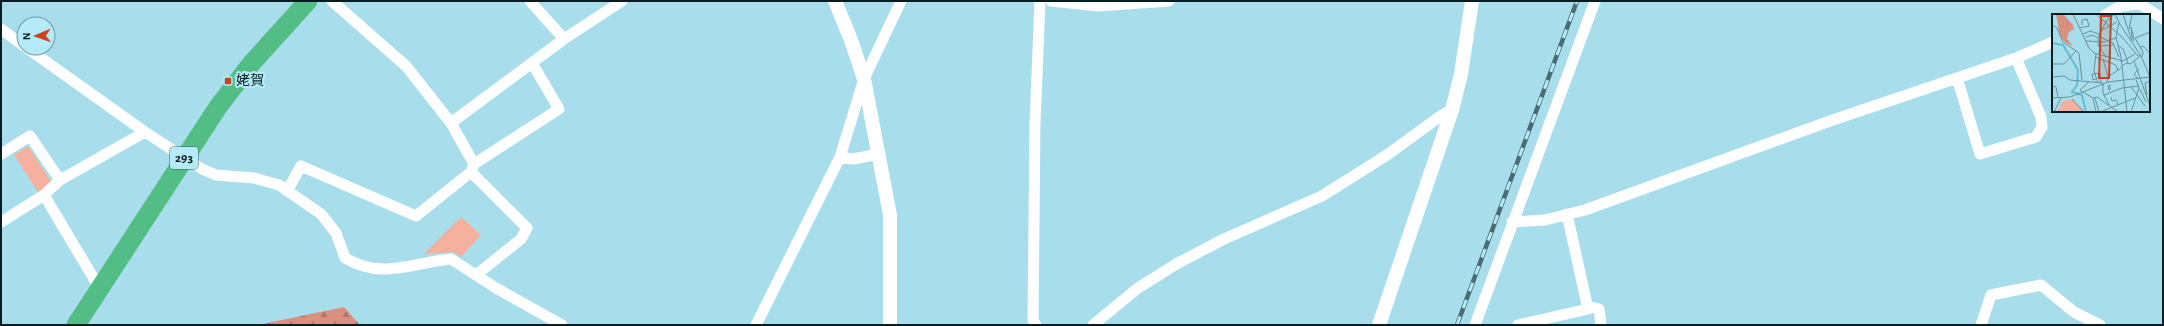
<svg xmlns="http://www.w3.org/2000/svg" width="2164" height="326" viewBox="0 0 2164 326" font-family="'Alegreya Sans','Noto Sans JP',sans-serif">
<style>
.forest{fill:url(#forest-firs)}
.green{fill:#f5b09e}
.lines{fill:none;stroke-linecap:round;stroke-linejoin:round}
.minor{stroke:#fff;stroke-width:11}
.tertiary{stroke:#fff;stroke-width:14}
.trunk{stroke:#52be86;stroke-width:19}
.rail-casing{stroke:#496b74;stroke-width:4.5}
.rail{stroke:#b5ebf9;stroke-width:3;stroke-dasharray:9;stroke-linecap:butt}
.poi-dot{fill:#cc4220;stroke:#b5ebf9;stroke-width:1.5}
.labels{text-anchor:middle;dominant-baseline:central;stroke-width:4;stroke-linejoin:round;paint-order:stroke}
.shield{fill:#b5ebf9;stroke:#3c5b62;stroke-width:1}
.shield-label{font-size:13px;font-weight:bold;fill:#081d22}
.poi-label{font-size:14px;fill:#081d22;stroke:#b5ebf9;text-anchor:start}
.inset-river{fill:none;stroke:#60bed3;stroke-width:2}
.inset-road{fill:none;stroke:#68919b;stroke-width:1}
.view{fill:#cc4220;fill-opacity:0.15;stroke:#cc4220;stroke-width:2}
.inset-edge{fill:none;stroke:#081d22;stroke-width:2}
</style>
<defs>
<pattern id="forest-firs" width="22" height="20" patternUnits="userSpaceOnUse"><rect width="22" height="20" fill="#da907e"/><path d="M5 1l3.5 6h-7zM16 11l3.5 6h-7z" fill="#af7567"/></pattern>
</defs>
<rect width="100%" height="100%" fill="#a8deeb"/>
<!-- forest -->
<path class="forest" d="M344,307l16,18h-102z"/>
<!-- green -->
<path class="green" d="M28,146l24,37 -14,9 -24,-37z
M461,217l20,18 -20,22 -7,-5 -30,2z"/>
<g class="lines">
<!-- minor -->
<path class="minor" d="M332,1l74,65 45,57 23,41 -3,8 56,56 -6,11 -45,36
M530,1l34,38
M1051,1l47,5 71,-5
M2105,15l16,-9 19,-2 23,15
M1,29l23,17
M27,48l118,84 57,37 14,6 38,3 25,7 42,29 15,19 9,25c37,22 66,5 106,1l45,29 66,37
M1957,78l23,76 56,-17 6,-10 -1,-10 -25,-59
M451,123l113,-84 58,-38
M1,154l29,-18 30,44
M840,157l13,2 26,-5
M474,164l85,-55 -27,-46
M287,191l14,-25 115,50 55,-44
M44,195l56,94
M1,222l43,-27 16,-15 85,-48
M1512,222l33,-2 40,-10 245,-89 186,-63 37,-16
M1587,306l12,3 2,16
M756,325l84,-168 24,-78 37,-78
M1036,325l-3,-5 2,-197 5,-122
M1093,325l45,-37 40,-25 46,-24 98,-43 65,-41 55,-40 10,-5
M1475,325l120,-324
M1518,325l70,-16 -21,-95
M1981,325l10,-30 50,-10 33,27 26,13"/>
<!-- tertiary -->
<path class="tertiary" d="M835,1l16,39 13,39 26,136v110
M1379,325l73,-215 9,-36 11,-73"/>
<!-- trunk -->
<path class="trunk" d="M76,325l142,-218 33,-43 57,-63"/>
<defs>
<path id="rail" d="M1457,325l120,-324"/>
</defs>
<!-- rail casing -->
<use href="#rail" class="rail-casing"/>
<!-- rail -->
<use href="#rail" class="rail"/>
</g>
<!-- markers -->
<rect class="poi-dot" x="224" y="77" width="8" height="8" rx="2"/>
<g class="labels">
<!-- shield labels -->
<rect class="shield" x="170" y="147" width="28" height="22" rx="3"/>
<g class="shield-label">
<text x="184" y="158">293</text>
</g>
<!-- poi labels -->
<g class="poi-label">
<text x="236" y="81">姥賀</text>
</g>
</g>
<!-- overview -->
<g transform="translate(2052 14)">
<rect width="98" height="98" fill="#a8deeb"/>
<path d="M20,85l12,13h-28l7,-11z" fill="#f5b09e"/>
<path d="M4,0l8,1 9,10 1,4 -5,3 -2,7 6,7 -7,-3 -6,-7z" fill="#da907e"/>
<path class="inset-river" d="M0,29l11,2 15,25 -1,15 -5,7 10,3 4,17"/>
<path class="inset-road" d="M21,0l16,34 5,5 29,8 12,-7M44,0l26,23 16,19h3l9,21M63,0l4,8 -3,15 5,20 6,55M71,0l9,27M67,9l22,33M0,11l5,3 6,14 16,11 3,27M28,14l9,-2 -2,-7 -5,1v5M77,15l3,-15M50,16l15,-8M31,20l7,-3 9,3M46,22l15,7 6,14M34,23l7,-2 4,3M83,24l8,14 -1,5M83,24l15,-6M34,27l18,1 12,-4M82,27l-2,-4 -1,-10 3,12M66,31l5,4 5,13 -6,4M47,32l15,-1M58,32v13M88,34l3,-2 7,7M44,40l-2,17 4,12M43,43l21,8 2,6M54,43l-8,-12v-8l9,-17 8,-6M51,45l5,18M82,47l16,45M75,49l3,1 9,-7M0,50h12l12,-13M0,63l12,-1 6,4 33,3M44,65l-3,1 -1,-6 8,-1 1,10M86,65l-4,-5 5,-5M55,68l1,-5 13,-9M51,70v9l6,12M58,71v5h-1l-1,-4zM0,72l4,1 2,10M79,73l14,19M88,75l6,13M30,78l-2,-2 9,-8M31,78l10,6 4,-1 21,15M52,81l18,-7 17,-2M95,81l-2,-12 5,-2M59,83l1,4 4,-1 2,5M0,84l18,-1 38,-15 41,-5 1,2M41,84l3,14M43,84l4,14M20,85l12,13M2,98l7,-14M48,98l35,-14M79,98l8,-24 -3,-8"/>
<path class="view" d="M49,2h10l-2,62h-10z"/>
<rect width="98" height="98" class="inset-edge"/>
</g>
<!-- border -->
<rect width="2164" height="326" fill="none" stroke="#081d22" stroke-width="4"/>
<!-- north arrow -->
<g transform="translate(36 36) rotate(268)"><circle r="19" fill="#b5ebf9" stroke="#7099a3"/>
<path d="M0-3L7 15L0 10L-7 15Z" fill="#cc4220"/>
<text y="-6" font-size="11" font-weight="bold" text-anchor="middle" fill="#081d22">N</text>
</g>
</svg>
